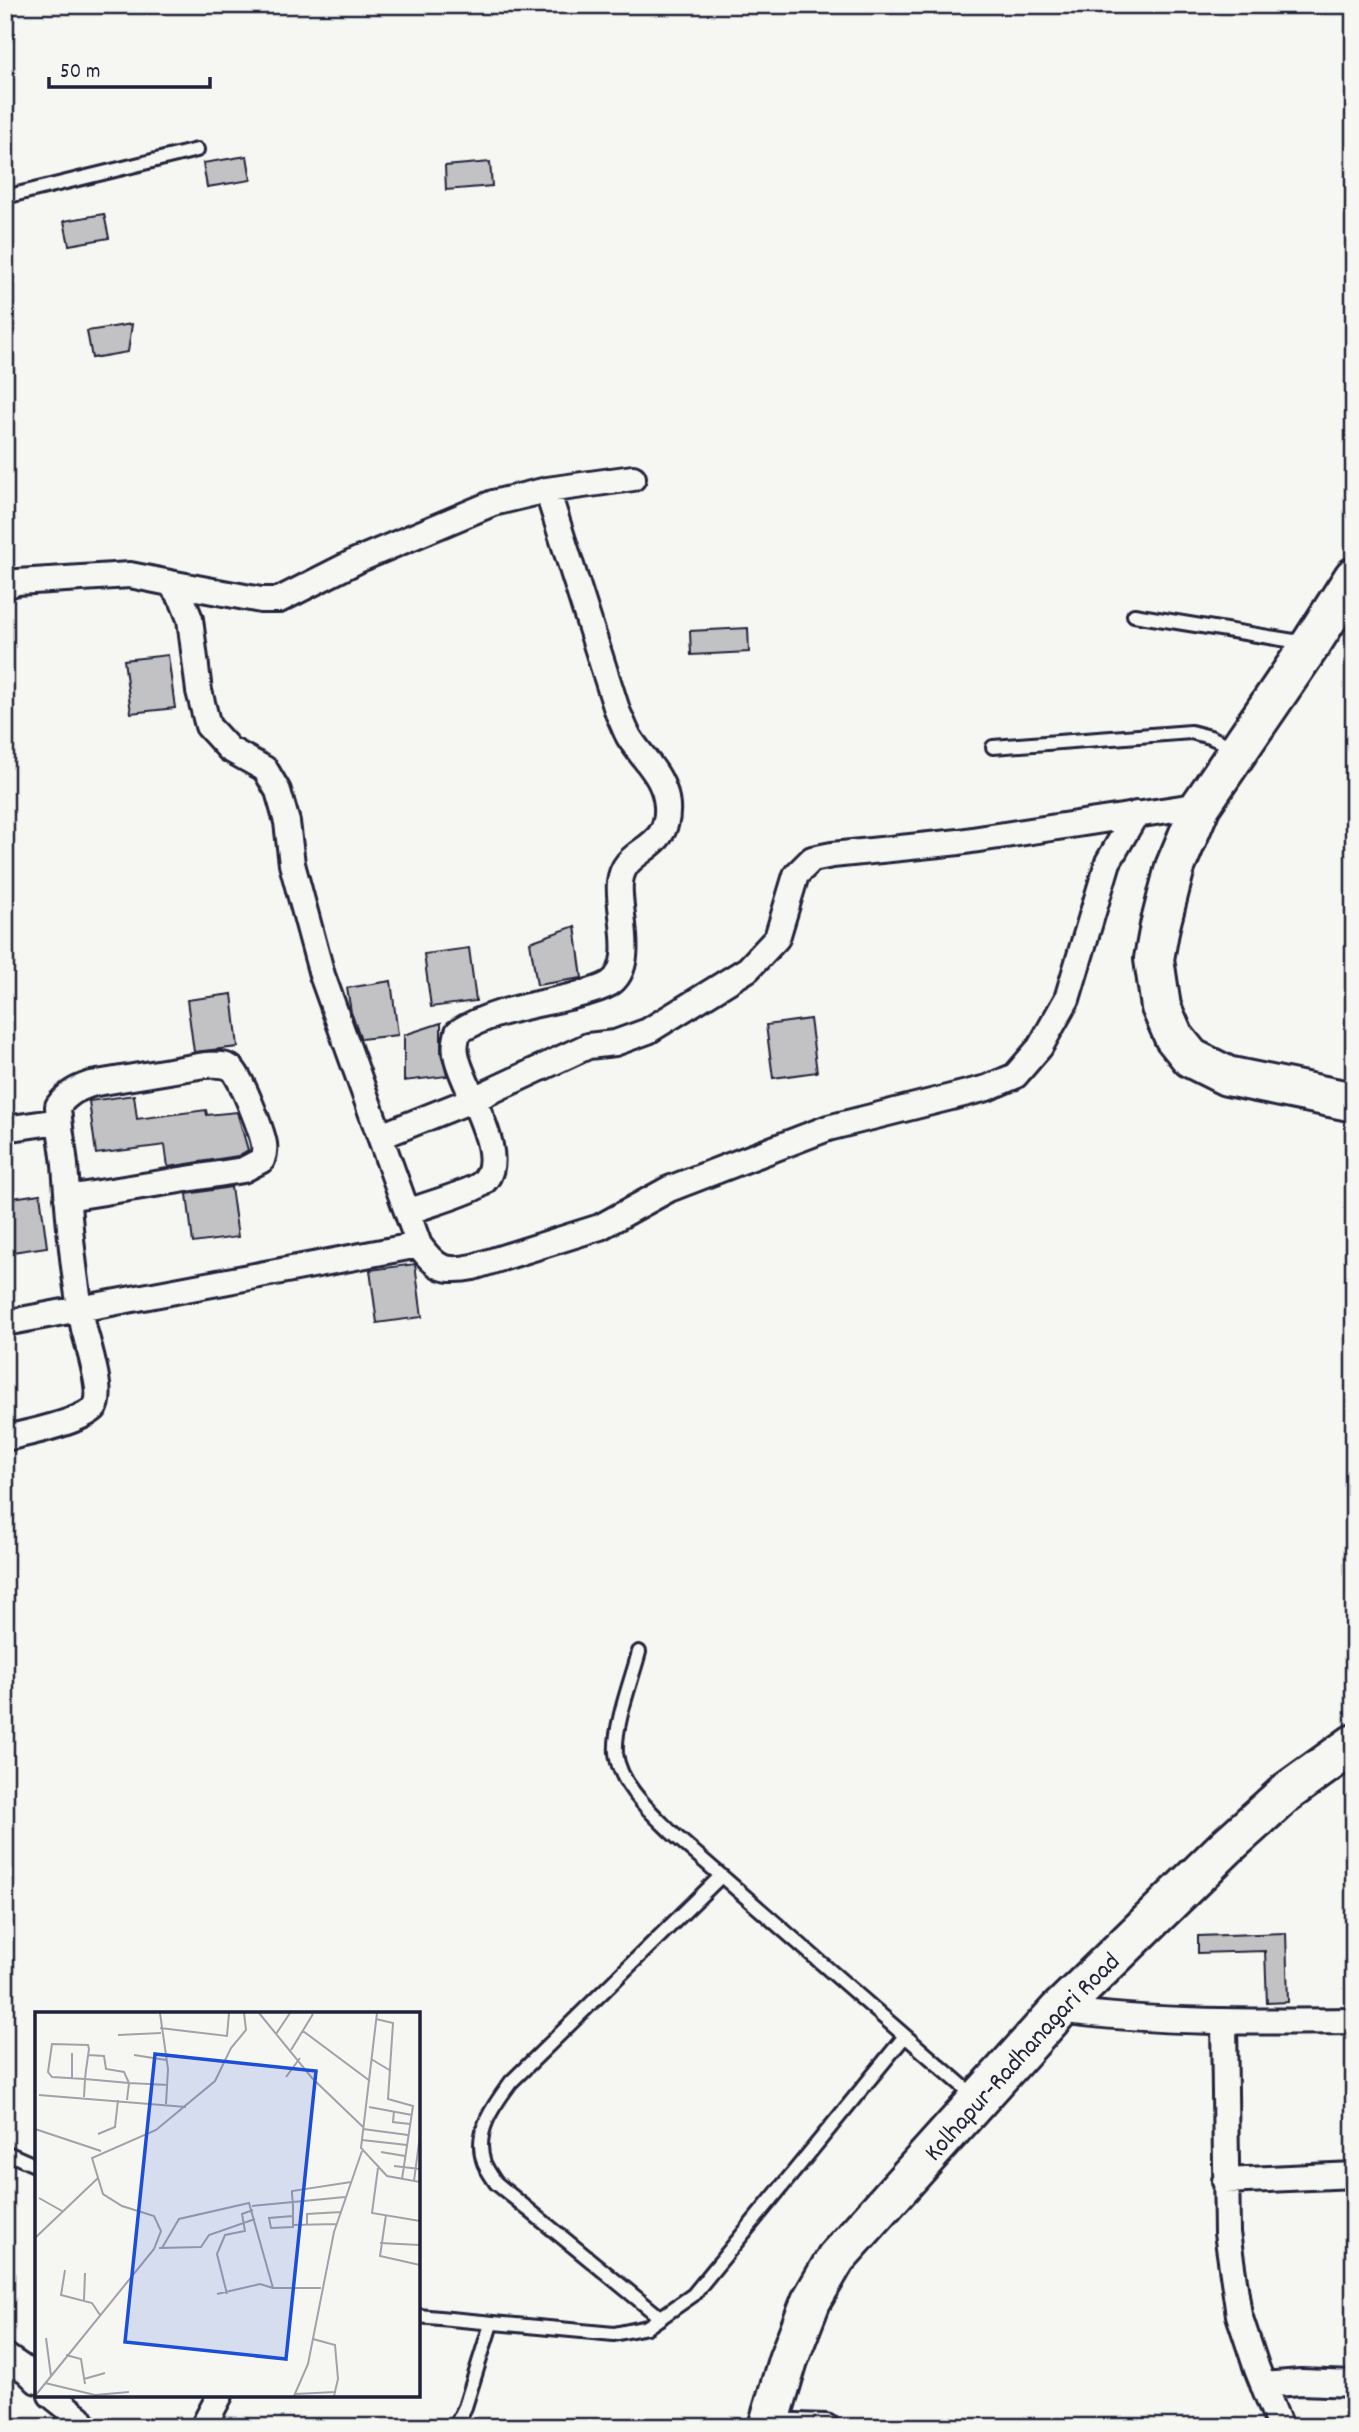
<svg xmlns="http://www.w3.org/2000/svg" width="1359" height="2432" font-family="Dekko,sans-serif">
<rect width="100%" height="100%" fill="#f6f6f2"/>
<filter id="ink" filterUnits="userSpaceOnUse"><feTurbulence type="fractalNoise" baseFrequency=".0143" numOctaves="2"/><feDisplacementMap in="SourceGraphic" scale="14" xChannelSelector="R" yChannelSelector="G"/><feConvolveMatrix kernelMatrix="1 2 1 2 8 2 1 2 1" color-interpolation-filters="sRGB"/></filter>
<g filter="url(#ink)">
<path fill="#c2c2c4" stroke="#22223b" stroke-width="2" d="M247 156 251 180 207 187 203 163Z
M490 162 492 186 446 190 445 166Z
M104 214 109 238 69 245 64 221Z
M132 324 128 352 92 358 87 331Z
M748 628 749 652 691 655 690 631Z
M168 655 175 708 131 713 124 660Z
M575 926 582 978 537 985 530 942Z
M469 948 476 1001 431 1007 424 954Z
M391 981 398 1035 361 1039 351 1012 347 988Z
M232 994 238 1047 194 1052 187 1000Z
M810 1019 817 1072 773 1078 766 1025Z
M441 1023V1053L447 1076 404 1081V1035Z
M134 1095 137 1119 206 1110 207 1115 237 1112 248 1150 238 1156 168 1167 165 1145 96 1154 89 1101Z
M231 1187 238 1237 193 1243 187 1194Z
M40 1194 47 1247 5 1253V1199Z
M415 1264 422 1317 377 1323 370 1270Z
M1286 1933 1288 2002 1267 2003 1265 1951 1198 1953V1936Z"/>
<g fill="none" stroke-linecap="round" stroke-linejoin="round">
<g stroke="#22223b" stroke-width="18">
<path id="lane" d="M5 197 197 150
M1134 615 1306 643
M993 747 1191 732 1210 737 1235 748
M639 1652C632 1679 614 1725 616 1753 619 1784 651 1812 671 1832L974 2096
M5 2152 37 2166
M418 2316 614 2334 647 2327 693 2295 905 2036
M661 2318 496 2183C492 2177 487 2170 484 2163 473 2132 494 2105 511 2082L721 1876
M455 2427 465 2407 491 2324"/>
</g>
<g stroke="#22223b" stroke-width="30">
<path id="street" d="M170 583 261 600H279L358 560 493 503 547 490 633 478
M5 586 17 582 130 575 170 583 182 599 190 619 199 691 208 726 229 749 265 769 278 791 287 822 292 864 322 975 419 1245C436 1268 444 1273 473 1267L600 1227 669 1189 828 1128 987 1088 1015 1076 1040 1047 1067 999 1108 862 1136 814
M5 1129 59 1121
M381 1136 474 1099 588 1046 615 1043 648 1031 748 969 777 938 796 875 812 859 832 855 959 842 1201 805
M408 1212C428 1204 460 1196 478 1186 516 1164 463 1088 457 1058 454 1048 456 1041 458 1032 490 1011 532 1006 569 997 583 993 597 991 609 984 638 966 617 910 620 883 623 845 670 854 667 806 665 776 644 761 629 737 625 730 622 721 618 713L547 490
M5 1323 419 1245
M5 1438C24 1434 85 1421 95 1407 104 1395 88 1344 84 1329 73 1275 69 1220 65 1165 63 1145 59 1126 58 1106 67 1094 76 1089 91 1084L205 1065C214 1065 224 1063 232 1069 241 1076 262 1132 264 1144 265 1150 264 1155 262 1160L243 1170 67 1198
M1059 2010C1157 2023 1255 2022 1354 2021
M1224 2022 1227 2233 1239 2315 1257 2369 1280 2427
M1225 2181 1354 2175
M5 2356 27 2371 37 2381
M1263 2385 1301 2382 1354 2384
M51 2395 80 2418 85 2427
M768 2425 826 2427
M203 2427 220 2395"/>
</g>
<g stroke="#22223b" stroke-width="44">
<g id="primary">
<path d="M1354 577 1311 644 1201 805 1175 867 1160 926 1154 959 1161 1007 1174 1037 1191 1058 1227 1076 1354 1102"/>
<path id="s1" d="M768 2427 788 2360 811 2301 836 2258 1059 2010 1226 1847 1287 1792 1354 1744"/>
</g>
</g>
<use href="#lane" stroke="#f6f6f2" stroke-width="12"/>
<use href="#street" stroke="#f6f6f2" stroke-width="24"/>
<use href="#primary" stroke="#f6f6f2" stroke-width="38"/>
</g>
</g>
<g text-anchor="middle" stroke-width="6" stroke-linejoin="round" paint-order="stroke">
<g font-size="26" fill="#22223b" stroke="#f6f6f2">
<text dy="9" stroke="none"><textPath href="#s1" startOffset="457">Kolhapur-Radhanagari Road</textPath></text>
</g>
</g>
<g transform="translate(35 2012)">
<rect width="385" height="385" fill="#f6f6f2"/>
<path fill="none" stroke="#a1a1a9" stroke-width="2" d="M125 1 133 57 131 92M224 1 277 66 328 115M342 1 326 136 352 164 385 170M341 7 358 11 353 87 378 94 367 167M125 16 192 24 194 1M268 19 335 69M241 22 255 1M83 23 126 21M256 38 278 2M37 41V67M129 42 190 50M53 43 69 44 71 57 89 60 94 71 92 88M99 43 131 48M336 47 356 59M251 65 265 46M4 83 151 95M49 85 50 67 51 58 54 37 53 33 17 32 13 60 17 65 50 67 94 71 133 73M334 95 377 103M359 99 358 110 375 112M0 117 66 139M328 117 373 123M63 122 80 115 83 88M327 128 372 133M346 140 370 144M359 154 385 157M343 156 337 201 385 209M379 169 385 123M4 186 27 199M217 194 310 185M351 203 345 244 385 253M258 204 234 206 236 216 258 215V193L257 182V179L316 170M258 213 302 212M272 213V202L306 200M0 226 63 166M345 231 385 233M124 236 166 235 174 223 220 207M127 236 144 207 214 191 238 276H286M30 258 26 283 57 291 65 303M182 282 225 272 238 276M192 282 182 242 190 223 210 219 207 202 218 198M49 288 50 261M11 326 16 364M278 327 300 333 303 367 299 384M31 343 46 347 50 372M49 367 70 361M10 371 60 383 94 380M260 382 301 380M0 384 119 237 126 219 119 204 87 194 68 182 57 146 121 118 180 69 196 36 211 18 209 1M259 384 273 352 299 220 327 139"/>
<path fill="#1d4ed8" fill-opacity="0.15" stroke="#1d4ed8" stroke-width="3.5" d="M120 42 281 59 251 347 90 330Z"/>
<rect width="385" height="385" fill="none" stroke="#22223b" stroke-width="3.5"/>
</g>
<rect width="1359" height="2432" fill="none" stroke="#f6f6f2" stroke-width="28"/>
<rect x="14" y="14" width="1331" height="2404" fill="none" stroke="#22223b" stroke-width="2.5" filter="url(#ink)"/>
<path d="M49 77v10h161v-10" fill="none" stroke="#22223b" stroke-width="3.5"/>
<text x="60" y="77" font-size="21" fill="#22223b" stroke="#f6f6f2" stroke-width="5" paint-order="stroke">50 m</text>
</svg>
